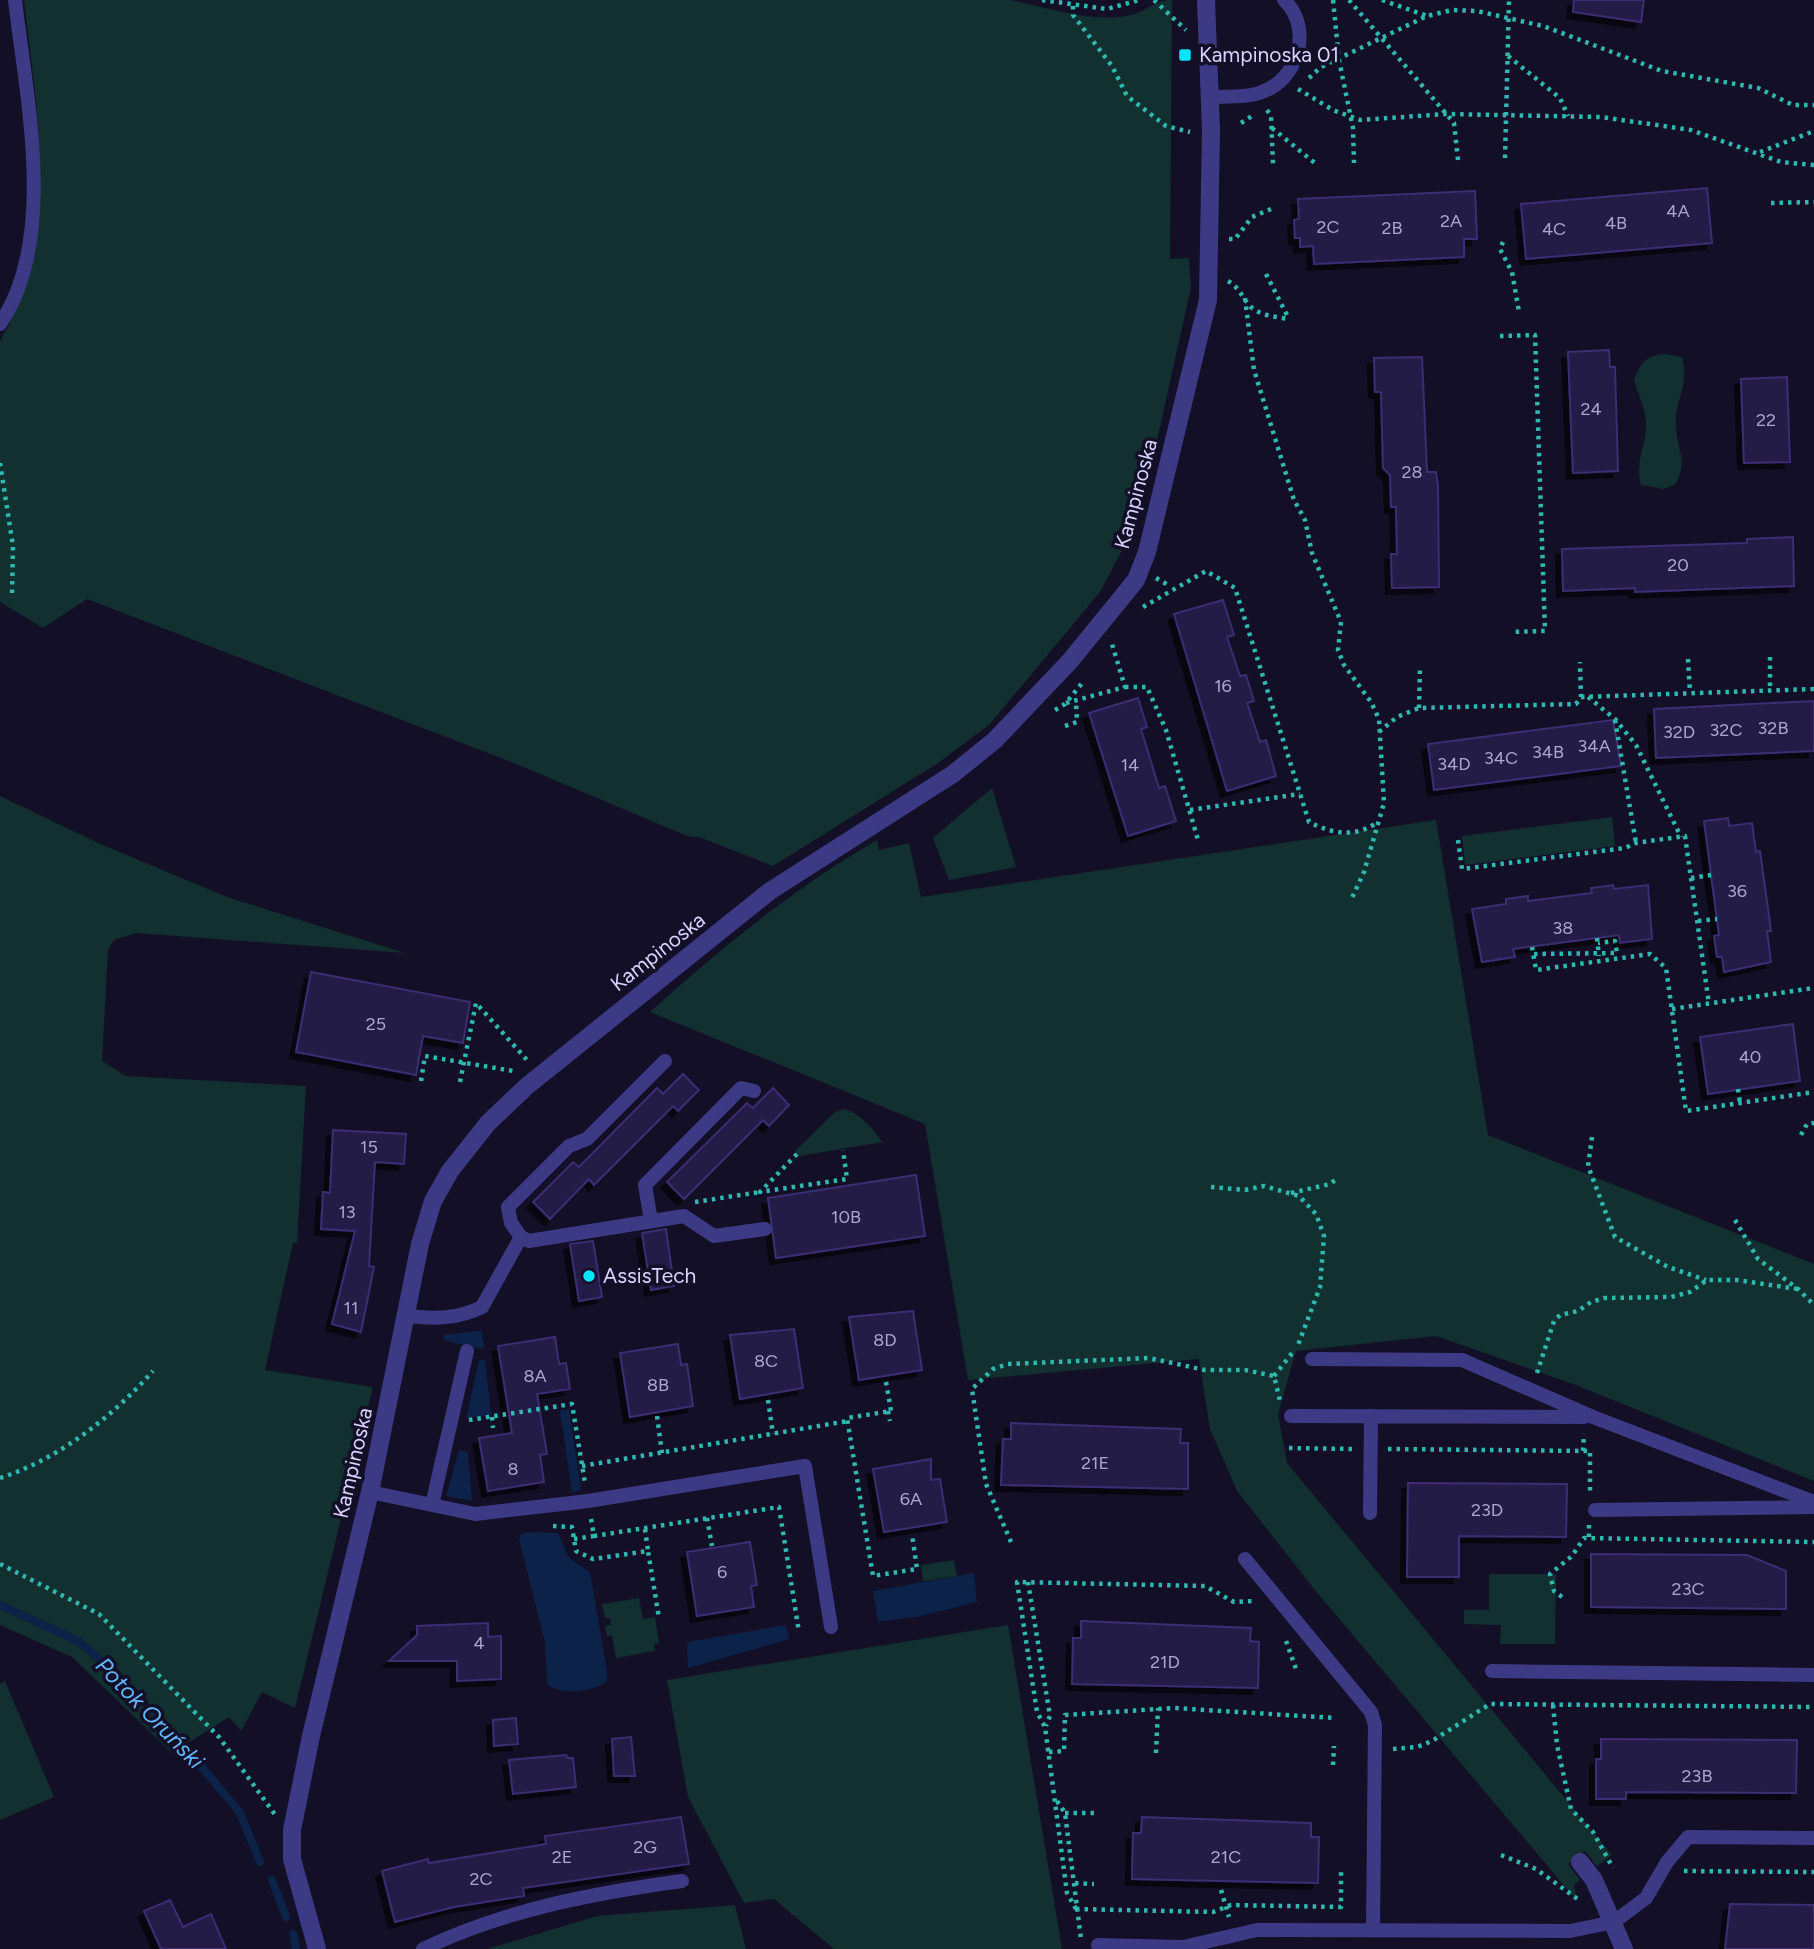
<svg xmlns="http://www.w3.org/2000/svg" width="1814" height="1949" font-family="Figtree,sans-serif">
<defs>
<filter id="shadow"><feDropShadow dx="-6" dy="6" stdDeviation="0" flood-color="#0009"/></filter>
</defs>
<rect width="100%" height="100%" fill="#130f26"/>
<path fill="#12302f" d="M24 0H1010C1047 7 1094 24 1131 15 1147 11 1155 0 1172 0L1170 259 1189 258 1191 287 1152 463 1131 533 1100 592 989 725 938 763 773 866 699 837 687 836 514 763 87 599 43 628 0 602V341C62 236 37 114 24 0Z
M1666 354 1682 357C1690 388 1674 399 1676 426 1677 452 1688 457 1676 484L1664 489 1641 485C1635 459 1646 448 1646 424 1646 408 1638 395 1634 380 1641 362 1646 355 1666 354Z
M992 788 1016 867 949 880 933 838Z
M0 796 98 843 227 897 405 953 136 933 114 940 108 950 102 1061 126 1076 306 1086 297 1243H293L265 1370 373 1387 295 1708 262 1692 241 1731 229 1717 172 1753 72 1657 0 1625Z
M1612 817 1615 846 1465 865 1462 836Z
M1436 820 1488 1135 1814 1264V1481L1573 1384 1436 1336 1296 1351 1278 1414 1287 1463 1612 1855 1597 1866 1585 1851 1568 1864 1580 1880 1574 1885 1577 1901 1315 1590 1237 1491 1210 1429 1199 1359 968 1380 925 1124 650 1012C721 948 794 888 877 840L879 850 909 843 921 897Z
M843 1109C857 1110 875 1130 882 1142L799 1156 795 1151 834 1113Z
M954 1560 957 1576 923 1581 921 1565Z
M1489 1574H1556L1555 1644H1500L1501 1625 1464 1624V1610H1489Z
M639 1598 643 1619 655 1617 659 1643 654 1644 655 1651 616 1658 612 1635 607 1636 605 1626 611 1625 610 1618H605L602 1604Z
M1008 1625 1062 1949H834L774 1899 744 1903 688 1797 667 1680Z
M5 1681 54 1797 0 1820V1684Z
M735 1905 746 1949H487L597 1916Z"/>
<path fill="#0c2248" d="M482 1330 484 1348 481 1349 443 1340 444 1335Z
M485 1359 491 1415 466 1418 479 1360Z
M569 1409 581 1490 572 1492 560 1411Z
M459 1450 468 1452 472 1501 446 1496Z
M527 1532 558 1533 569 1558 590 1572 607 1671V1681C594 1692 560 1696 547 1684L545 1643 519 1539 521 1534Z
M974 1573 977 1602 920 1616 878 1622 873 1591Z
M785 1625 790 1639 688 1668 687 1642Z"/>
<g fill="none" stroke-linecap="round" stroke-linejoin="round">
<path stroke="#0c2248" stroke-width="8" d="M0 1605 78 1641 116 1673 182 1743 240 1813 260 1862
M272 1880 286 1917
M293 1934 296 1949"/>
</g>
<path fill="#241b47" stroke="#3b2d73" stroke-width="2" filter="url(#shadow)" d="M1574 0H1644L1641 22 1573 12Z
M1707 188 1712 243 1526 259 1521 204Z
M1475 191 1477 239H1464V257L1314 264 1313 246 1300 247V238H1295L1294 220 1299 219 1298 199Z
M1609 350 1610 367H1615L1618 471 1573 473 1568 352Z
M1422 357 1427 472H1436L1438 486 1439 587 1392 588 1391 554H1397L1396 507H1391L1390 475 1383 468 1381 392H1375L1374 358Z
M1787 377 1790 462 1744 463 1741 379Z
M1793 537 1794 586 1635 592V588L1563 591 1562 549 1747 543V539Z
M1223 600 1234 635 1227 637 1240 676 1246 675 1254 701 1247 703 1260 742 1266 740 1276 776 1227 791 1174 614Z
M1138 698 1147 727 1141 729 1159 788 1165 786 1176 821 1128 836 1089 713Z
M1814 701V751L1656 758 1654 709Z
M1613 720 1621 766 1434 790 1428 744Z
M1728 818 1729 826 1752 823 1756 852 1760 851 1769 916 1771 931H1767L1771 962 1724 972 1722 957H1717L1714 936 1719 935 1704 821Z
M1613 885 1614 889 1648 885 1652 939 1620 943 1619 935 1513 949 1515 957 1482 962 1472 909 1506 904V899L1528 896V901L1592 893 1591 888Z
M311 972 470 1002 463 1043 423 1036 416 1075 296 1052Z
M1793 1024 1800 1081 1708 1094 1700 1037Z
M683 1074 699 1090 678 1111 673 1106 594 1185 589 1179 550 1219 533 1202 573 1162 579 1167 657 1088 663 1094Z
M773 1088 789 1105 769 1126 763 1120 684 1199 667 1182 747 1103 753 1108Z
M333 1130 406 1134 404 1164 375 1162 369 1266 374 1267 361 1332 332 1324 355 1231 321 1229 323 1192 330 1193Z
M916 1175 925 1236 776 1258 768 1198Z
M666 1229 674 1286 651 1290 642 1233Z
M593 1241 602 1297 579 1301 570 1244Z
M913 1311 922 1370 859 1380 849 1317Z
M794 1329 803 1388 740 1399 730 1335Z
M555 1337 559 1364 566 1363 570 1389 537 1394 547 1454 540 1455 544 1482 488 1491 479 1438 512 1433 498 1346Z
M678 1344 681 1365 687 1364 693 1406 630 1417 620 1353Z
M1011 1423 1181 1429 1180 1443H1188V1489L1001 1485 1003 1439H1011Z
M931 1459V1480L940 1479 947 1522 884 1532 873 1469Z
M1408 1483 1567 1484 1566 1537 1459 1536V1577H1407Z
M750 1542 757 1585 751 1586 754 1607 697 1616 687 1552Z
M1591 1554 1747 1555 1786 1571V1609L1591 1607Z
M1081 1621 1251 1628 1250 1641 1259 1642 1258 1688 1072 1684 1073 1638H1081Z
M488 1623V1637L501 1636V1679L457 1681V1661H389L417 1635V1626Z
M516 1718 518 1744 494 1746 493 1720Z
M631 1737 635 1776H614L612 1739Z
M1601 1739 1797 1740 1796 1793 1626 1792V1799H1596V1759H1601Z
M566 1755 567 1758H573L576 1787 513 1794 509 1760Z
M681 1817 689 1864 523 1888 524 1896 454 1907 395 1922 382 1871 428 1859 429 1863 546 1844 545 1836Z
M1142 1817 1311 1823V1837H1319L1318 1883 1132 1879 1133 1833H1141Z
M170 1900 183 1927 211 1914 226 1949H161L144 1911Z
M1730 1904 1814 1905V1949H1725Z"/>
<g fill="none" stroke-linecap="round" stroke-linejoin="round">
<path stroke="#2fb8b0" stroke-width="4.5" stroke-dasharray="3.5 5" stroke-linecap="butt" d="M1042 0 1107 9 1139 0
M1154 0 1186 30
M1333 0 1339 60 1353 128 1354 163
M1349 0 1454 123 1458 160
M1382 0 1427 16
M1073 6V15L1112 66 1127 96 1166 126 1190 132
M1508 56 1560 98 1568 116
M1309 78 1321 67 1427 16 1452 10 1477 11 1543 26 1662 71 1758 88 1793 105H1814
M1298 89 1333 110 1360 120 1446 114 1601 117 1691 130 1781 162 1814 165
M1267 110 1271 116 1273 164
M1241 123 1252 116
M1272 128 1316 164
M1760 152 1814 131
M1505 158 1509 0
M1771 203 1814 202
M1229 239H1235L1252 217 1271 209
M1503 242 1500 249 1512 272 1519 312
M1266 274 1289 319
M1228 281C1240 288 1242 298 1251 307 1261 316 1277 317 1289 319
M1245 298 1254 370 1294 500 1305 520 1312 553 1341 622 1338 650 1344 665 1371 702 1379 719 1384 803 1364 872 1351 900
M1500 336 1535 335 1545 631 1511 632
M0 463 13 546 12 595
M1156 578 1170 586
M1143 607 1206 571 1235 588 1309 822C1331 833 1352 838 1375 824
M1770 657V691
M1688 659 1690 693
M1125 687H1147L1166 730 1198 840
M1581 697 1814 689
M1588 697 1615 719 1636 745 1681 837
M1066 703 1125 687 1112 644
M1419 708 1420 667
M1055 710 1065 704 1083 682
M1615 720 1636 843
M1065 726 1077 722 1076 701
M1379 732 1397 717 1419 708 1576 704 1581 697 1580 662
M1190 810 1300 794
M1458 840 1462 869 1625 848 1636 843 1685 836 1709 1004
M1691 878 1711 875
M1698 921 1717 919
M1597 938 1599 956
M1532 947 1536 970 1650 954 1666 968 1686 1111 1814 1092
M1534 954 1617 953 1615 941 1598 943
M1672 1009 1814 988
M421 1081 425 1056 513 1071
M460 1082 476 1003 527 1060
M1738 1089 1740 1103
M1801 1135 1807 1124 1814 1123
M1592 1137 1588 1166 1615 1237 1668 1267 1706 1280
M797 1154 760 1192 847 1179 843 1150
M1211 1187 1245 1190 1264 1186 1299 1196 1316 1214 1324 1236 1320 1287 1298 1345
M1291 1193 1330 1184 1338 1178
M695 1202 760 1192
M1735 1220 1758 1259 1798 1289 1814 1305
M1537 1373 1554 1321 1560 1315 1578 1311 1591 1302 1605 1298 1671 1297 1690 1292 1707 1280H1737L1798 1289
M1274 1376 1293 1352
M886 1382 891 1411 847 1418 873 1576 917 1569 912 1534
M768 1400 773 1434
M888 1411 890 1421
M657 1416 662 1453
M492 1417 493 1428
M469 1420 572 1404 585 1483
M1289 1448 1355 1449
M1388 1449 1590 1451V1492
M1583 1451 1584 1434
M582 1466 848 1421
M0 1478C59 1459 112 1417 153 1371
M707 1518 712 1546
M591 1519 594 1536 779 1507 799 1632
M1589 1525V1538
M553 1526 572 1527 576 1551 593 1559 648 1551 659 1618
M645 1529 648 1551
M574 1539 594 1536
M1011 1542 986 1484 972 1389 993 1369 1008 1364 1149 1358 1205 1370H1245L1274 1376 1280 1401
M0 1564 99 1614 219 1737 276 1816
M1028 1582 1050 1716 1046 1726
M1562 1597 1554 1591 1550 1574 1572 1556 1584 1538 1814 1542
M1286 1641 1296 1669
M1553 1705 1557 1745 1571 1809 1593 1832 1613 1868
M1393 1749 1417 1747 1432 1741 1490 1704 1814 1707
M1049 1752 1064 1751 1065 1715 1174 1708 1334 1718
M1156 1753 1158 1708
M1333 1765 1334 1746
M1057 1801 1065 1813 1081 1939
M1065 1813H1096
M1501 1855 1536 1869 1579 1900
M1684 1871 1814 1872
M1075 1883 1094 1884
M1221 1890 1229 1917
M1076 1909 1067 1893 1045 1727 1037 1712 1017 1582 1205 1586 1234 1602 1254 1601
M1076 1909 1213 1912 1231 1905 1341 1907V1870"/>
<path stroke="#3d3a85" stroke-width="14" d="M1210 97C1225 96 1245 98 1259 93 1298 82 1314 28 1284 0
M0 324C58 239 26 96 15 0
M651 1221 645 1185 741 1088 754 1091
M521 1237 511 1223 508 1207 569 1146 587 1139 665 1061
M408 1316C434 1319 458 1319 482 1307L521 1237 529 1241 684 1216 714 1236 765 1229
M1312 1359 1462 1360 1593 1417 1814 1502
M1291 1416 1584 1417
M370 1492 475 1514 588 1501 805 1466 831 1627
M432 1505 467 1351
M1595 1510 1814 1507
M1370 1513 1371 1416
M1245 1559 1371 1712 1375 1725 1373 1930
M1492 1671 1814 1675
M1098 1945 1183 1947 1257 1930 1570 1931 1614 1922 1646 1898 1667 1862 1688 1837 1814 1838
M423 1949C504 1910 594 1893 682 1881"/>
<path stroke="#3d3a85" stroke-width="18" d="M1580 1862 1594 1880 1624 1949"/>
<path stroke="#3d3a85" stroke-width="18" d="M317 1949 292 1859V1830L311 1736 370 1492 420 1244 433 1201 450 1171 488 1123 527 1086 770 891 953 774 995 740 1070 661 1136 580 1147 552 1208 300 1211 130 1206 0"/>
</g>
<g fill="#00e5ff" stroke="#130f26" stroke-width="2.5">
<rect x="1178" y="48" width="14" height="14" rx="3.5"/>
<circle cx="589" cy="1276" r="7"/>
</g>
<g text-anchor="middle" stroke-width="7" stroke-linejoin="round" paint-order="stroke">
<g font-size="18" fill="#aca6d1">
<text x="1678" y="217">4A</text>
<text x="1451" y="227">2A</text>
<text x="1616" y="229">4B</text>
<text x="1328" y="233">2C</text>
<text x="1392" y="234">2B</text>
<text x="1554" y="235">4C</text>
<text x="1591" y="415">24</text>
<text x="1766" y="426">22</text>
<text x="1412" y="478">28</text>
<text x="1678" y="571">20</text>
<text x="1223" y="692">16</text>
<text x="1773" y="734">32B</text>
<text x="1726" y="736">32C</text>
<text x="1679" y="738">32D</text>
<text x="1594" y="752">34A</text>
<text x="1548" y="758">34B</text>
<text x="1501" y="764">34C</text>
<text x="1454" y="770">34D</text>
<text x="1130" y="771">14</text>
<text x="1737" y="897">36</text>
<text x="1563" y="934">38</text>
<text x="376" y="1030">25</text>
<text x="1750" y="1063">40</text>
<text x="369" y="1153">15</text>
<text x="347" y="1218">13</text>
<text x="846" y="1223">10B</text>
<text x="351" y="1314">11</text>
<text x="885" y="1346">8D</text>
<text x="766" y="1367">8C</text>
<text x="535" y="1382">8A</text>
<text x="658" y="1391">8B</text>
<text x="1095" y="1469">21E</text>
<text x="513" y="1475">8</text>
<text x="911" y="1505">6A</text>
<text x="1487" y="1516">23D</text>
<text x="722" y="1578">6</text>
<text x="1688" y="1595">23C</text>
<text x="479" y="1649">4</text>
<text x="1165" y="1668">21D</text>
<text x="1697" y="1782">23B</text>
<text x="645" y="1853">2G</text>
<text x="562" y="1863">2E</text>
<text x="1226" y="1863">21C</text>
<text x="481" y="1885">2C</text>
</g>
<g font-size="21" fill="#d9d4ff" stroke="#130f26" text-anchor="start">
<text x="1199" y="62">Kampinoska 01</text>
<text x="603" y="1283">AssisTech</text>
</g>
<g font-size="21" fill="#d9d4ff" stroke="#130f26">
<text transform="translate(1136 494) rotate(-75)" y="7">Kampinoska</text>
<text transform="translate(658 952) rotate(-38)" y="7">Kampinoska</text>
<text transform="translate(353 1463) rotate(-77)" y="7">Kampinoska</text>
</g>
<g font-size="23" font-style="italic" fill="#62b6ff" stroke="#130f26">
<text transform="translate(150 1713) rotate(46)" y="8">Potok Oruński</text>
</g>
</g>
</svg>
